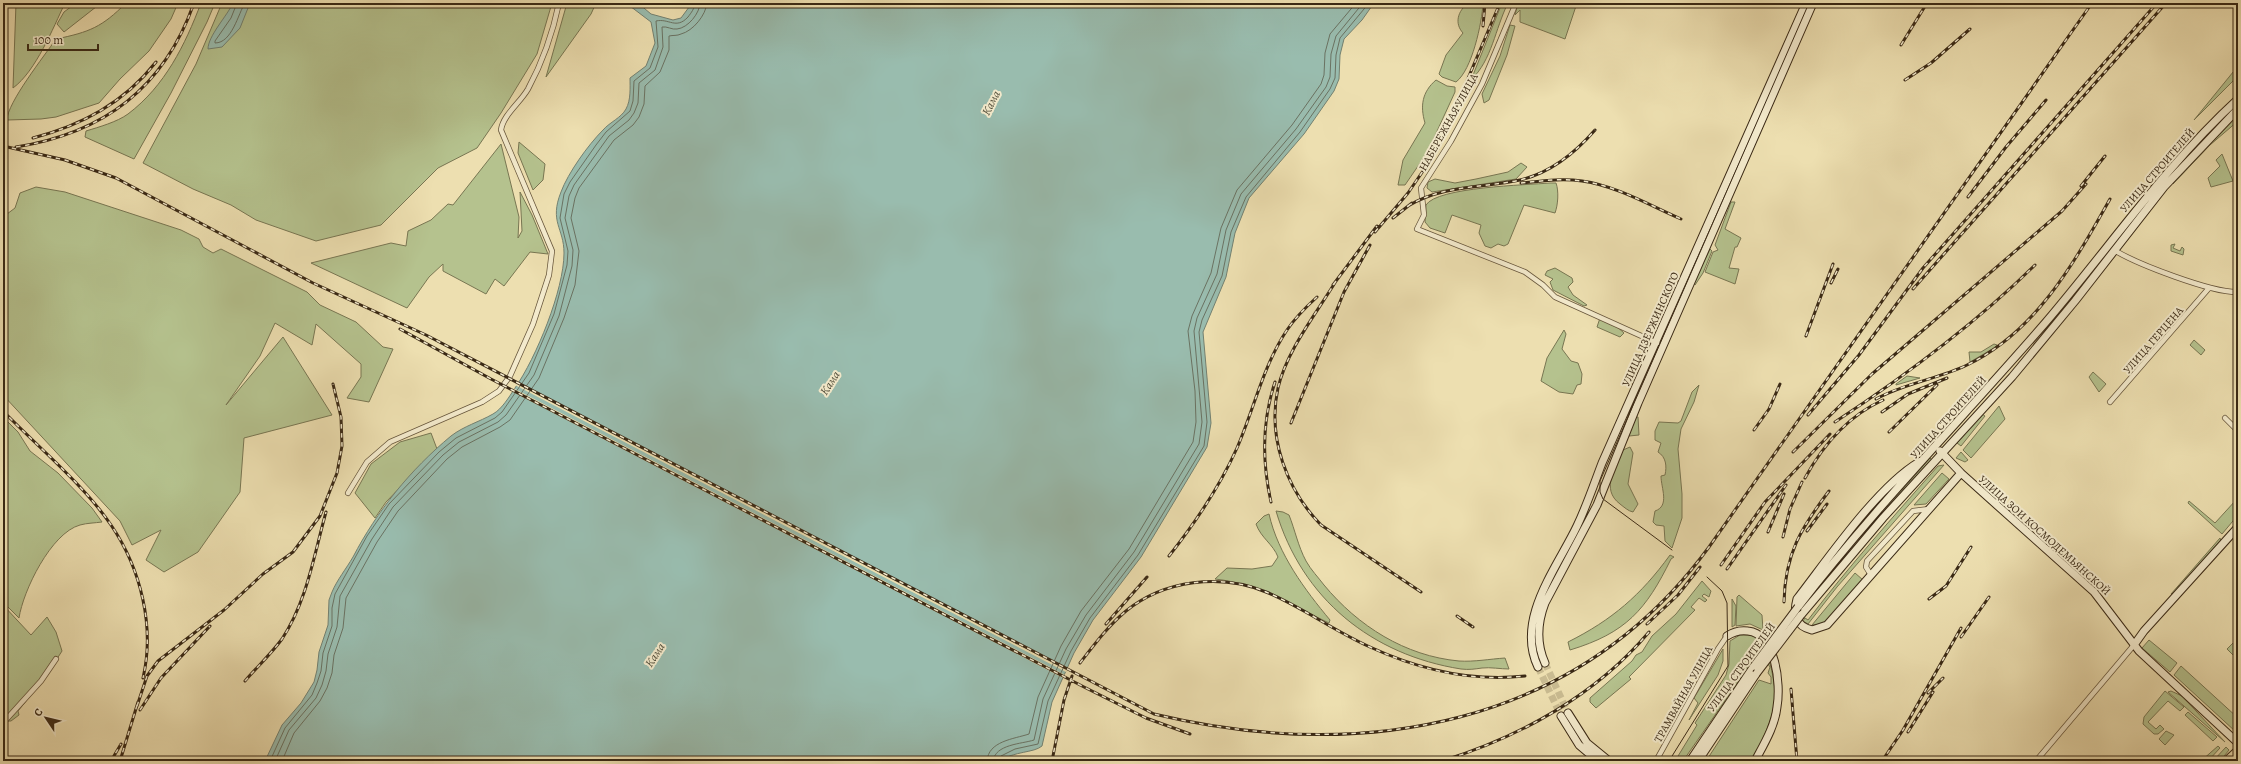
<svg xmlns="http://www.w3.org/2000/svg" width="2241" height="764" font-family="Alegreya,serif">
<rect width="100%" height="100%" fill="#eddfb0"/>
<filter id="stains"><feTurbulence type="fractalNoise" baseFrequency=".005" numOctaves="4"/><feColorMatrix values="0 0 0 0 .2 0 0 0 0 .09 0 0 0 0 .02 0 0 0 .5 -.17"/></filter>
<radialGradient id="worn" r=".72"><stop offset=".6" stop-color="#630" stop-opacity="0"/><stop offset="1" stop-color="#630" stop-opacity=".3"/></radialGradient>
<path fill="#b5c28e" stroke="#787652" d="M16 3H65C53 28 36 71 13 88Z
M76 3H101L64 32 57 24 64 12Z
M126 3H178L171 19 149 51 120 79 99 103 56 117 41 119 7 120C7 103 45 55 56 39 90 32 102 27 126 3Z
M201 3H215L207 22 171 93 134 159 85 137 86 131C99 127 117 122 128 114 165 86 185 45 201 3Z
M222 3H552L537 54 501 113 477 148 438 168 381 225 316 241 256 220 231 205 193 189 143 163 196 64Z
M567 3H596L591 14 546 77Z
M1468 3H1483C1482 23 1472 70 1456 82L1442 77 1439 74 1446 55 1463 33C1454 23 1458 11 1468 3Z
M1502 3H1508C1495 29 1492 60 1471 80Z
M1518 3H1577L1565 39 1520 22V10L1515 15Z
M1510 25 1515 26 1507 55 1489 100 1484 103 1482 94 1500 56Z
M2238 66V76L2194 120Z
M1436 80 1447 86 1455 87V92L1427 153 1405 185H1398L1403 160 1425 123C1420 106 1422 92 1436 80Z
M2237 115 2238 121 2210 145 2173 184 2174 181Z
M519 142 545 164 543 180 533 190 518 153Z
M501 144 519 217 518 238 522 231 520 192 532 215 548 254 530 252 504 286 495 279 486 294 443 271V264L429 277 407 308 311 263 391 243 406 246 408 231 431 220 448 204 453 205Z
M2222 154 2233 181 2211 187 2208 178 2220 166 2216 160Z
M1521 163 1527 167 1516 179 1432 192 1427 188 1428 182 1435 179 1455 183 1476 179 1508 172Z
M1550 183H1556C1559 191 1558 205 1555 213L1524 205 1508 244 1504 246 1498 244 1491 248 1485 246 1479 233 1481 225 1452 215 1445 233 1430 228 1425 222 1426 205C1437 187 1527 185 1550 183Z
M36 187 65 192 181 230 199 239 203 247 213 253 221 249 307 292 320 305 356 322 383 347 393 349 369 402 347 398 361 377V364L316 324 312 345 275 323 260 356 226 405 283 337 332 415 244 438 240 492 198 552 164 572 146 560 161 530 132 545 120 521 3 395V217L15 208 20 193Z
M1731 202H1735L1725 229 1741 238 1737 247H1735L1729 268 1739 269 1735 284 1705 272 1713 252 1718 250 1715 245Z
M2175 244 2173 248 2180 251 2182 247 2184 249 2183 255 2171 251V245Z
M1710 249 1712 251 1703 273 1695 285 1694 281Z
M1555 268 1572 278 1573 282 1568 287 1573 295 1587 305 1584 306 1553 290 1550 282 1553 279 1545 275 1547 271Z
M1600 318 1615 325 1624 333 1620 337 1597 327Z
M1564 330 1566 334 1562 349 1571 361 1578 363 1582 374 1581 384 1577 385 1573 394 1559 392 1541 381 1547 358Z
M2194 340 2205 350 2201 355 2190 345Z
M1994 344 1997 345 1994 348 1970 362 1969 352H1981Z
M2093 372 2106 384 2099 392 2089 377Z
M1907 376 1920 378 1896 385V384Z
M1699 385 1694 402 1681 429 1678 449 1682 494V518L1672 548 1665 541 1664 526 1656 525 1653 522 1655 511C1670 506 1661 488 1661 476L1665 475C1667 466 1666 457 1658 452L1661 443 1655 440V431L1659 422 1678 423 1681 421 1692 392Z
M1999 406 2005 419 1971 458 1963 450Z
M1982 414 1985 416 1961 446 1957 443Z
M3 417 18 432 30 451 58 473 92 508 102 522C95 523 87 523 80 525 51 533 23 591 19 618L3 602Z
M1635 417H1638L1639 435 1629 436Z
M431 433 437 449 386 502 375 518 355 493 371 464 400 442Z
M1630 447 1633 453 1628 484 1638 504 1633 512C1628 511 1624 507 1620 504 1600 489 1616 467 1623 450Z
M1961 452 1968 460 1965 462 1956 458Z
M1930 458 1932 460 1869 528Z
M1944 465 1837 587 1808 624 1803 621 1805 618 1808 620C1849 566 1893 517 1938 466Z
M1942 473 1949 479 1926 504 1914 505Z
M2236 500 2238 515 2222 534 2188 503 2189 501 2215 523Z
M1276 511 1283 512 1289 515C1295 530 1298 546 1306 561 1311 570 1318 577 1324 585 1358 626 1405 656 1459 661 1474 662 1490 659 1505 658L1509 669C1501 669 1490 667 1482 668 1475 669 1469 670 1461 669 1372 655 1302 599 1276 511Z
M1269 514C1278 554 1305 590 1330 620L1329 623C1289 604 1260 584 1215 579L1227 568 1252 569 1272 566 1278 557C1273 544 1261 538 1256 524L1264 516Z
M2220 538 2221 541 2177 592 2171 594Z
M1670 555 1674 557 1671 559C1646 610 1626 633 1570 650L1568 642C1612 620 1641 595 1670 555Z
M1855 573 1863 580 1826 621 1822 624 1812 625Z
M1702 581 1711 591 1709 597 1704 594 1702 596 1707 600 1705 602 1699 598 1691 607 1695 610 1629 677 1631 679 1596 708 1590 702V698L1632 661 1636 655 1642 652 1652 636 1676 614Z
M1739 595 1762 615 1763 630 1750 624 1736 626 1737 597Z
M1732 599 1736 606 1735 625 1732 627Z
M3 605 31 635 47 617 56 632 62 651 44 679 18 711 19 715 11 721H6L3 725Z
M1740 635H1752L1764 644C1782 698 1777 711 1752 761H1706L1759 680 1771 684V677L1768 673 1770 667 1759 652 1749 653 1747 658 1752 662 1683 761H1675L1697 725 1695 723 1726 675 1729 664 1730 641Z
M2238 638V650L2233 655 2227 649Z
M2149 640 2177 663 2170 672 2142 648Z
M1723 649V661L1718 675 1689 720 1698 703 1694 698Z
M2181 666 2238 718V730L2236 732 2174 675Z
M2165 691 2184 707 2180 711 2168 701 2148 722 2156 729 2160 725 2164 729 2158 734H2154L2143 724 2144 717Z
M2171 691 2182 696 2225 742 2168 692Z
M2188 712 2217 737 2213 741 2185 715Z
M2166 731 2174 735 2165 745 2159 739Z
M2218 746 2220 748 2208 761H2201Z
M2226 747 2229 750 2220 761H2213Z"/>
<path fill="#99bcae" stroke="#738171" d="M233 3H250L240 28 222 47 208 49C208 36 227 16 233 3Z
M626 3H638L651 14 673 20 681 18 692 3H1374L1362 20 1344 39 1340 55 1339 79 1334 91 1304 134 1249 198 1235 233 1226 277 1203 332 1211 423 1207 447 1141 557 1093 620 1074 653 1052 702 1042 746C1034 753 1014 751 1000 761H265L282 725 301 703 314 682 317 670 319 652 328 625 329 600 332 592C337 580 346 569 353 557 377 511 410 470 451 436 464 426 479 422 493 414 502 409 509 397 515 388 536 358 564 290 564 253 564 228 549 222 561 192 568 173 588 145 603 130 610 122 621 118 626 109 631 100 630 88 630 78L646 66 655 43 651 22Z"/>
<path fill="#eddfb0" d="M517 382 1068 669 1066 672 515 385Z
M513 388 1065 675 1063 678 511 391Z"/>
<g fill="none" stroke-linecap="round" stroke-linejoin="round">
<path stroke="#6a7262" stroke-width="1" d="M237 3 231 18 215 41V43C232 43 238 14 245 3
M270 761 285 728 312 695 317 683 321 671 323 653 332 626V608L335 594 367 536 389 504 439 452 456 438 495 418 502 412 529 373 554 314 567 265 568 251 560 218 564 194 570 182 596 145 606 132 630 111 633 101 634 81 650 68 658 47 656 21C669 18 676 30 688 17 691 13 695 8 695 3
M275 761 289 730 316 698 322 685 326 671 328 654 337 627 340 596 372 539 393 507 443 455 459 442 498 422 506 415 534 375 559 316 572 266 573 250 565 218 569 196 574 185 609 136 629 120 634 113 638 103 639 83 655 70 663 47 662 27C667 26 672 30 677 29 688 28 700 13 700 3
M282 761 294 733 320 701 327 688 332 673 334 655 343 628 346 598 377 542 398 511 447 459 462 447 500 427 510 420 539 378 564 318 575 285 579 251 571 218 575 198 579 188 614 140 633 125 639 117 644 104 645 86 660 72 669 50V36C673 35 677 36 681 34 693 31 706 15 707 3
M987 761C988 741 1014 739 1029 734L1038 697 1061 646 1081 611 1129 549 1193 442 1196 422 1195 391 1188 331 1192 316 1211 273 1221 228 1237 190 1292 125 1321 84 1324 75 1325 53 1330 34 1356 3
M993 761C995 744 1022 744 1034 740L1043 699 1066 649 1086 615 1134 552 1199 444 1202 422 1194 331 1197 318 1217 274 1226 230 1241 194 1296 129 1326 87 1330 77 1331 54 1336 36 1363 3
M998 761 1001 756 1015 749 1038 744 1048 701 1071 651 1090 618 1138 555 1204 446 1207 422 1199 332 1202 320 1222 276 1231 232 1246 197 1300 132 1330 89 1335 78 1336 55 1340 38 1369 3"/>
<path stroke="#c9bb91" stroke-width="7" stroke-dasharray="7 3.5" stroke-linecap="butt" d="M1545 663 1568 713
M1538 667 1561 716"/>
<g stroke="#67563c" stroke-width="6">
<path id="street" d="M1516 3 1482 84 1451 141 1421 188 1424 215 1417 229 1525 272 1543 285 1555 297 1657 343
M2114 250C2137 264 2212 293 2238 292
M2110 402 2209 288
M2225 418 2238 431
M348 493 367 462 390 442 482 402 499 391 510 376 533 324 549 275 552 251 501 130C503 115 520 103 528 89 542 63 553 32 559 3
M1871 575 1866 567 1867 561 1913 511 1929 509
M3 723 41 681 56 659
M1656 761 1718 649 1727 636
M2036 761 2134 645"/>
</g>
<g stroke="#3a2915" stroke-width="9">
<path id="secondary" d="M1940 451 1961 473 2094 592 2139 651 2238 743
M1919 462C1877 487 1828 559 1797 599 1793 614 1795 626 1812 630L1827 625 1961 473
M1798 607C1875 507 1964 417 2046 322 2110 247 2165 166 2238 99
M1801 615 1883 518 2012 377 2075 301 2164 187 2238 109
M1727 636C1733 632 1741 630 1748 631 1776 634 1781 684 1777 707 1775 726 1764 744 1755 761
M2134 645 2144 631 2238 527
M1545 663C1536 643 1537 624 1545 603L1597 505 1638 403 1813 3
M1538 667C1515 619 1557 568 1577 526 1587 505 1594 484 1602 463L1806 3
M1568 713 1587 743 1609 761
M1561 716 1579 745 1598 761
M1690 761 1754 666
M1698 761 1756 674"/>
</g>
<g stroke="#3a2915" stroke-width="9">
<path id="primary" d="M2226 761 2238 750
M2235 761 2238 758"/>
</g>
<use href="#street" stroke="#f3eacc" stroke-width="4.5"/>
<use href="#secondary" stroke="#f3eacc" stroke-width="7"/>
<use href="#primary" stroke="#eddfb0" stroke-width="7"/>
<path stroke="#3a2915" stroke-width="1" d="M1672 550 1603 499 1600 492V481L1809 3
M1669 761 1728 666 1727 603 1722 591 1707 577"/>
<g stroke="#3a2915" stroke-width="3">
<path id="rail" d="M1483 26 1485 3
M1901 45 1927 3
M1905 80 1931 63 1970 29
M33 138C82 125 124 103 156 62
M3 146 65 160 116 178 313 283 426 335 1154 714C1364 764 1577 727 1709 547L2092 3
M16 147C104 133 164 88 194 3
M1521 183C1541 181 1562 178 1582 181 1617 186 1649 205 1681 219
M2081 186 2105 156
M1968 197 2006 147 2046 100
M1408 206C1442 185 1483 188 1520 180 1550 173 1576 152 1595 130
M1393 218 1412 203
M1375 232 1408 193 1438 149 1500 3
M1336 281C1316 314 1287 350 1278 388 1267 438 1287 490 1321 525L1421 592
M1831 283 1838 269
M1333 285 1377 226
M1913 289 2166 3
M400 329 491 379 1084 687 1146 718 1190 734
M1806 336 1833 264
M1876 399C1905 383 1938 379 1967 365 2036 332 2074 263 2110 199
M3 411C37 446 84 485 111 525 141 569 155 627 143 678
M1882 412 1908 394 1947 378
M1808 415 1859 355 1923 268 2157 3
M1835 422C1905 376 1975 324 2035 265
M1291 423 1344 292 1370 245
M1754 430 1769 409 1780 384
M1889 432 1937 385
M1793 452 1872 374 2062 211 2086 184
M1805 478C1823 445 1848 416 1883 400
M1271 502C1262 462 1262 421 1275 382
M1807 531 1827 504
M1768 532 1784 494
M1783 537 1790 509 1802 482
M1169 556C1195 523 1220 486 1237 448 1254 409 1263 366 1287 330 1295 318 1306 307 1317 297
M1721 565 1765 502 1830 434
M1727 569 1786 485
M1929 599 1946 586 1971 547
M1784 602C1785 554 1801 528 1829 491
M1457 616 1473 627
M1106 624 1147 577
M1647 624 1678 595 1700 567
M1961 637 1989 597
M1080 663C1094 645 1108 626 1126 611 1164 580 1221 573 1266 592 1302 607 1334 631 1370 647 1420 670 1470 682 1525 676
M245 681C257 667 271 654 282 639 307 601 314 555 326 512
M1791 689 1797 761
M1928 693 1943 678
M137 706 147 676 158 661 224 610 263 574 293 552 320 516 337 473 342 446 341 417 333 384
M140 710 161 678 210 626
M1908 732 1933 692
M111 761 121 744
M120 761 138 702
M1052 761 1064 700 1072 676
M1442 761C1520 737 1596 695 1649 632
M1882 761 1903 730 1961 628"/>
</g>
<use href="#rail" stroke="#f3eacc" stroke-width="1.5" stroke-dasharray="4.5" stroke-linecap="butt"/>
<g stroke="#3a2915" stroke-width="9" stroke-linecap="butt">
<path id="secondary-bridge" d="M1754 666 1798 607
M1756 674 1801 615"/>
</g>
<use href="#secondary-bridge" stroke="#f3eacc" stroke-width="7"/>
</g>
<g text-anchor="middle" stroke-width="4" stroke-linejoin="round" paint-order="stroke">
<g font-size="11" fill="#3a2915" stroke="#f3eacc">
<text transform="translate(1448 122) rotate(-61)" y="4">НАБЕРЕЖНАЯ УЛИЦА</text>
<text transform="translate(2157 170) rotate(-49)" y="4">УЛИЦА СТРОИТЕЛЕЙ</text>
<text transform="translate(1650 329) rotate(-66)" y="4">УЛИЦА ДЗЕРЖИНСКОГО</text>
<text transform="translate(2153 340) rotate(-49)" y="4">УЛИЦА ГЕРЦЕНА</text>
<text transform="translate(1948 417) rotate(-48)" y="4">УЛИЦА СТРОИТЕЛЕЙ</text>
<text transform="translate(2045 535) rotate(42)" y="4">УЛИЦА ЗОИ КОСМОДЕМЬЯНСКОЙ</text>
<text transform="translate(1741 667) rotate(-54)" y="4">УЛИЦА СТРОИТЕЛЕЙ</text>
<text transform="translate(1683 694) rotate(-61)" y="4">ТРАМВАЙНАЯ УЛИЦА</text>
</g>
<g font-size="12" font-style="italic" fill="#524e3b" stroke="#f3eacc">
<text transform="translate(991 103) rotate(-63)" y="4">Кама</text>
<text transform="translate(830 383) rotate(-57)" y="4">Кама</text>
<text transform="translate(655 655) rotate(-57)" y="4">Кама</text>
</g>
</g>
<rect width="2241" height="764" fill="none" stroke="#eddfb0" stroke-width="16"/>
<rect x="4" y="4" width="2233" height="756" fill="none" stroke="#3a2915" stroke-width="2"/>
<rect x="8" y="8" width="2225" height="748" fill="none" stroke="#3a2915"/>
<g transform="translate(46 718) rotate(305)" stroke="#f3eacc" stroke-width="3" paint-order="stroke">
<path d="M0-3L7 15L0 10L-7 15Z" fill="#3a2915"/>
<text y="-6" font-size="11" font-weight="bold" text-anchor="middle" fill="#3a2915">С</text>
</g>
<path d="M28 44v6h70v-6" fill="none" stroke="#3a2915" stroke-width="2"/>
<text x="34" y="44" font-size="12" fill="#3a2915" stroke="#f3eacc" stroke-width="3" paint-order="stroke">100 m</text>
<rect width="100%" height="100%" filter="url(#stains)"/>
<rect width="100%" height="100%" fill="url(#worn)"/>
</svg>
